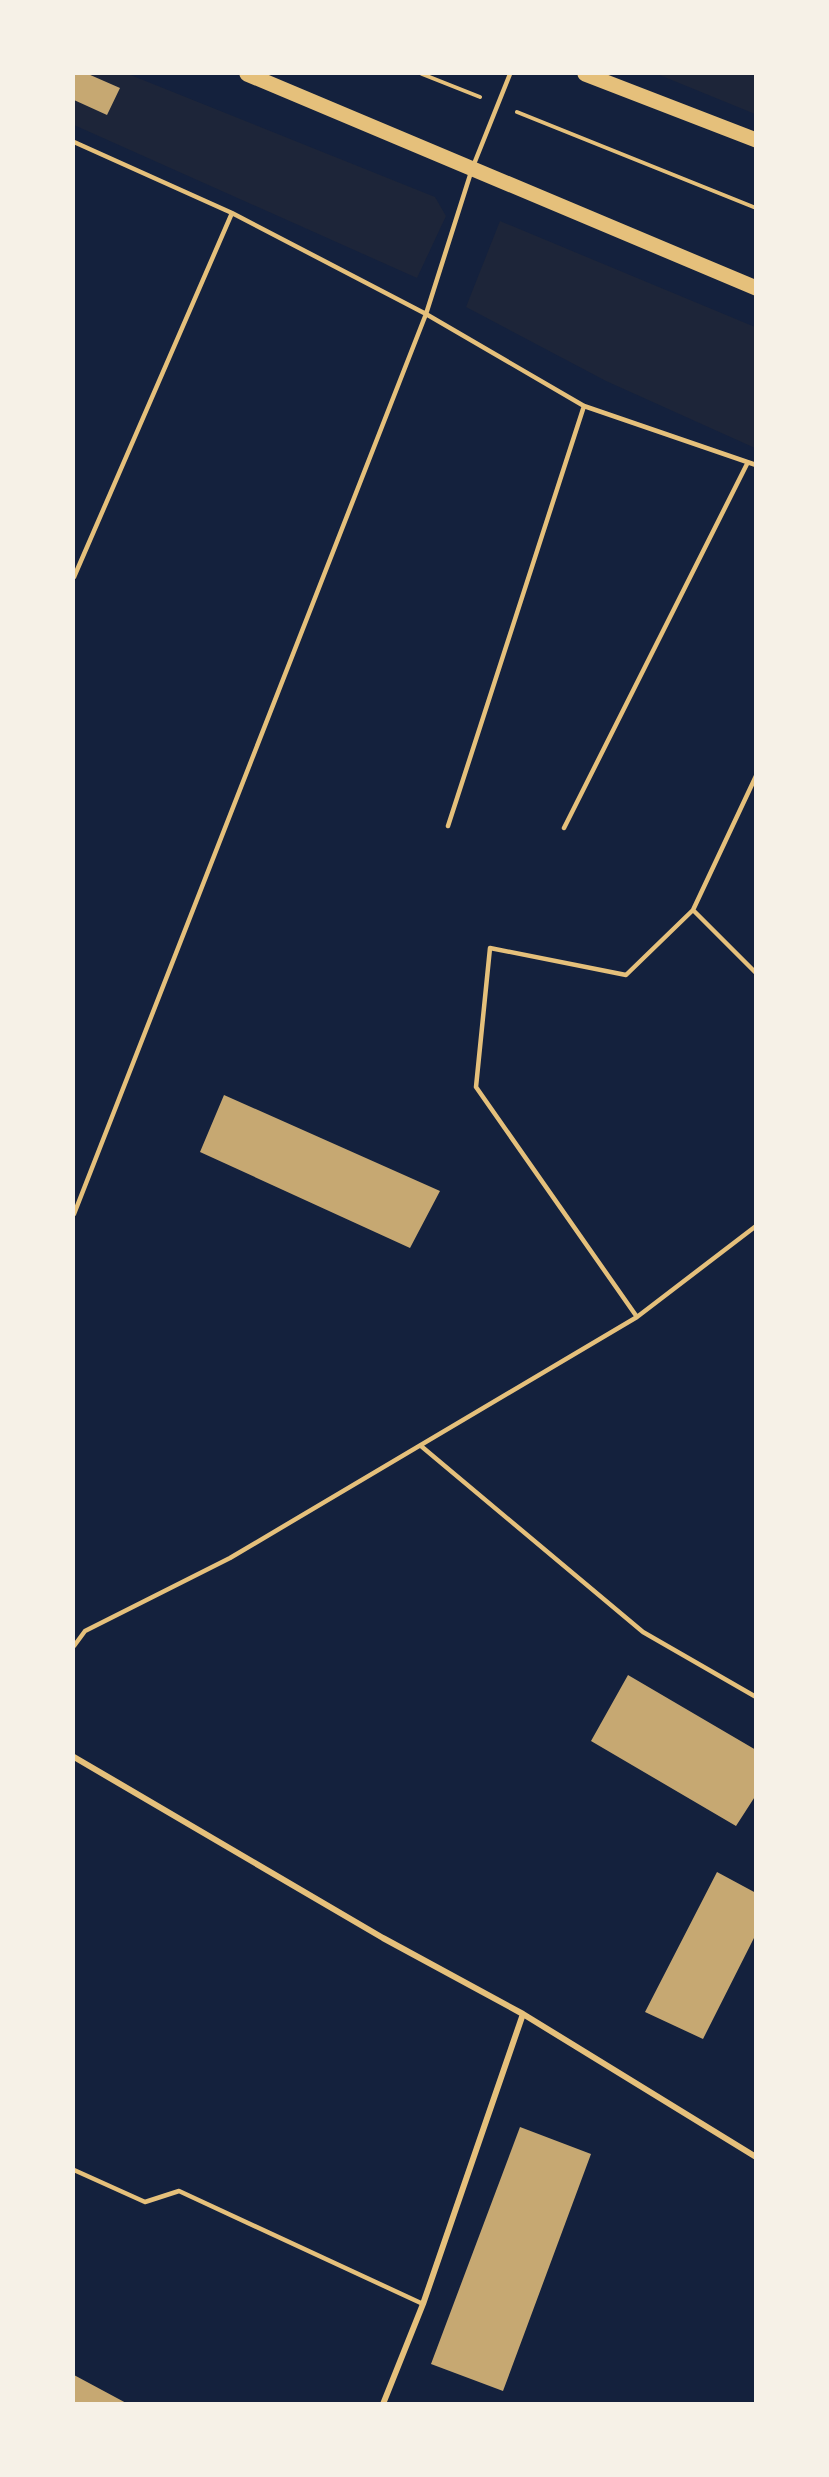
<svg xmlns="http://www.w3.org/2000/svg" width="829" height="2477" font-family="'DejaVu Sans',sans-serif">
<rect width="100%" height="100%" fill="#14213d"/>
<path fill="#1d2539" d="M74 74H128L435 197 446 216 417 278 74 125Z
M657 74H755V114Z
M500 221 755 327V448L606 381 466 307Z"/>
<path fill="#c6a872" d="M74 74H88L120 88 107 115 74 100Z
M224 1095 440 1191 410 1248 200 1152Z
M628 1675 756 1750V1795L736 1826 591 1741Z
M717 1872 756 1893V1934L703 2039 645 2012Z
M520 2127 591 2154 503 2391 431 2364Z
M74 2375 128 2404H74Z"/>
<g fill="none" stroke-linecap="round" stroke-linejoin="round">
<path stroke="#e5c07b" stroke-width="4" d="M422 74 480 97
M517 112 756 208"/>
<path stroke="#e5c07b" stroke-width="4.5" d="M74 142 232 213 426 314 584 406 756 465
M74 577 232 213
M448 826 584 406
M564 828 748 462
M693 910 756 776
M74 1214 426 314 472 169 510 74
M637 1317 476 1087 490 948 626 975 693 910 756 973
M421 1446 643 1632 756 1697
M74 1646 85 1631 230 1558 637 1317 756 1226
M74 2170 145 2202 179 2191 423 2304"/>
<path stroke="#e5c07b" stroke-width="6" d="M74 1757 383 1938 523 2014 756 2157
M383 2404 423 2304 523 2014"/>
<path stroke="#e5c07b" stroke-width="15" d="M247 74 756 288
M585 74 756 140"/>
</g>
<rect width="829" height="2477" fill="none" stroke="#f6f1e7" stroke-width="150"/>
</svg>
